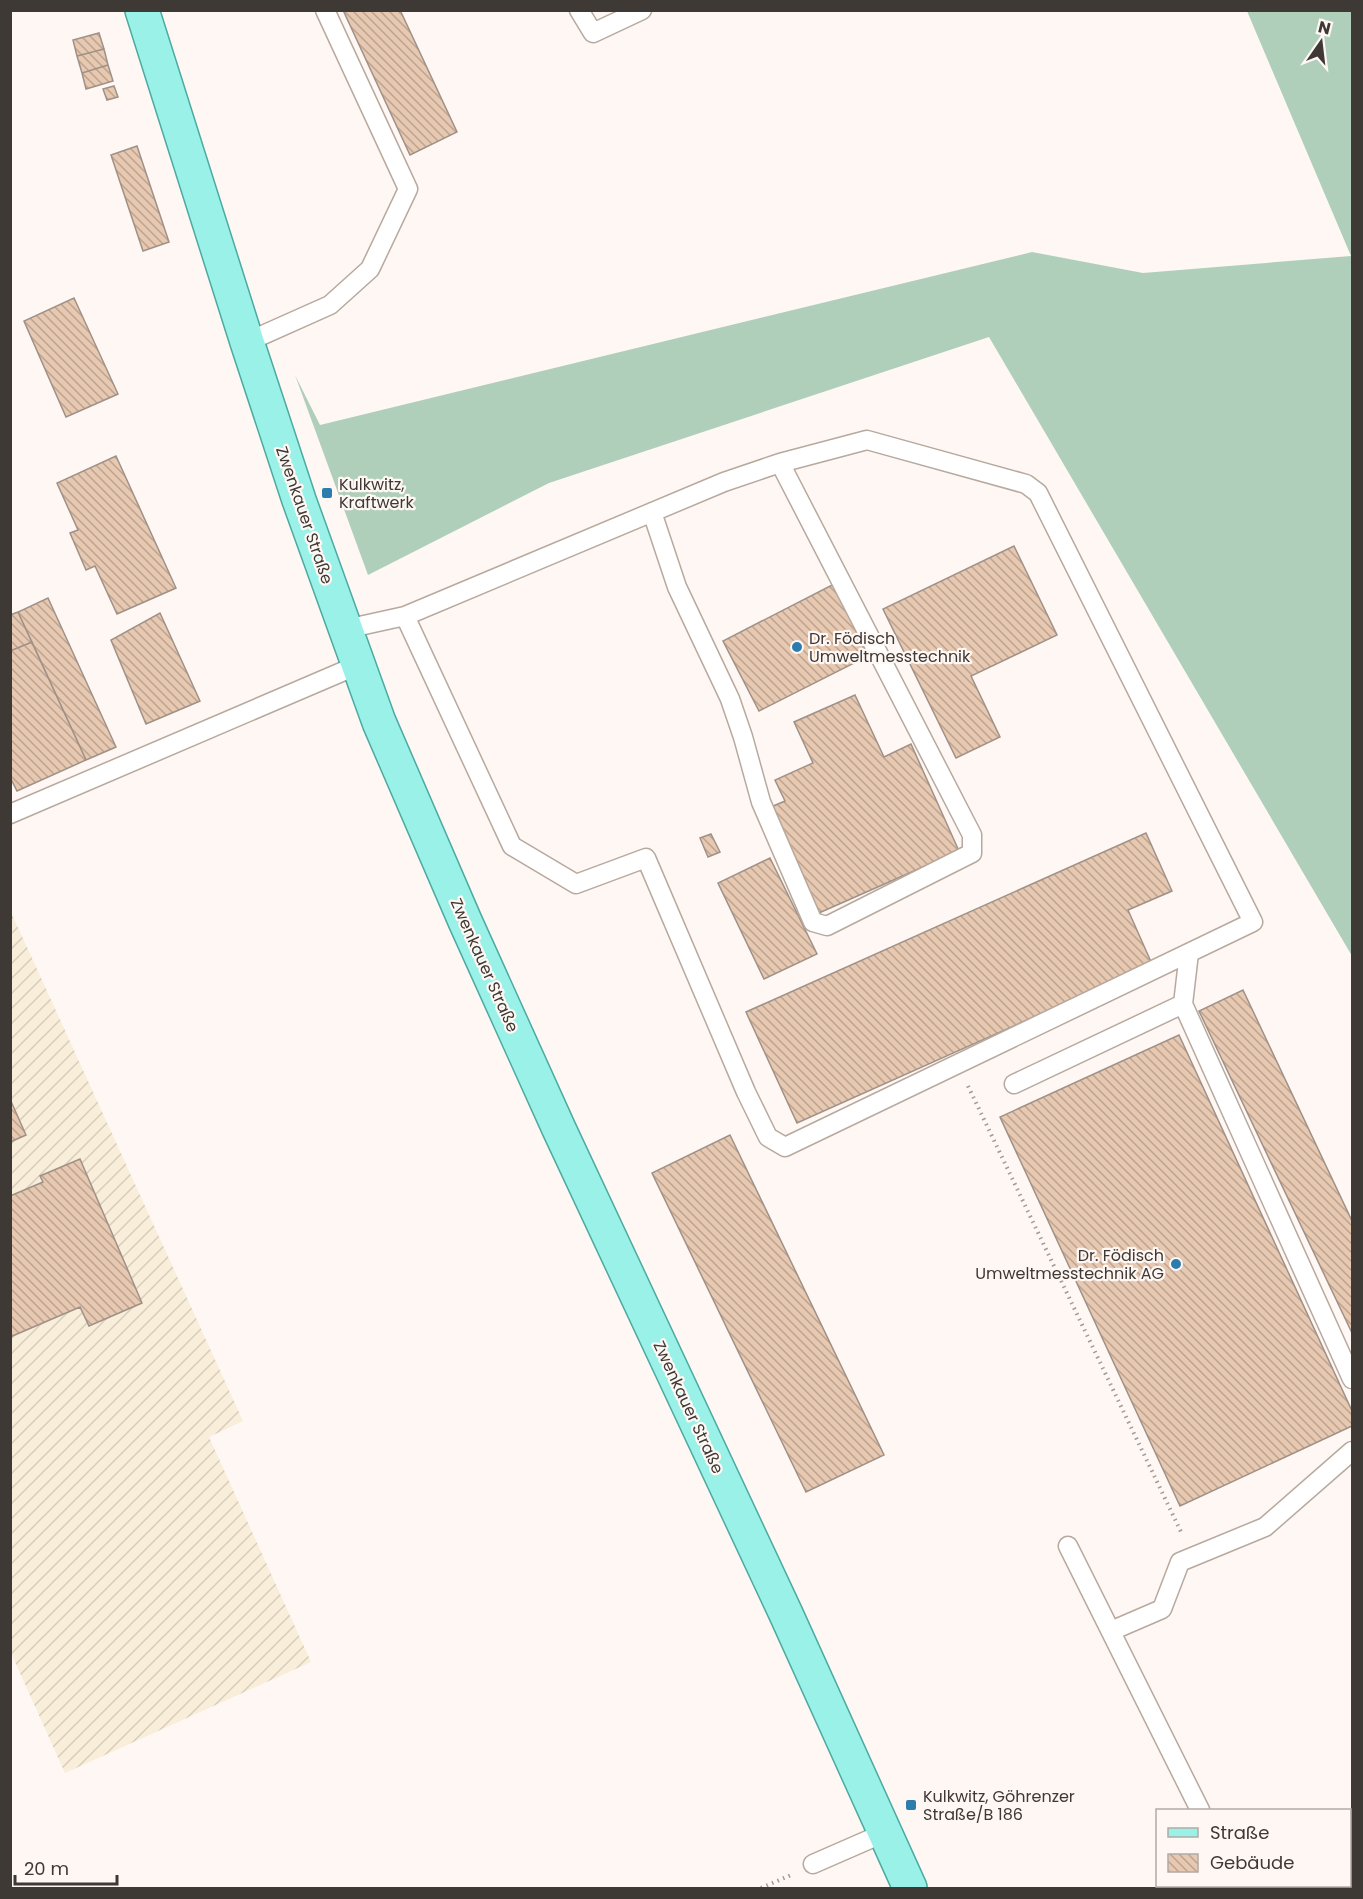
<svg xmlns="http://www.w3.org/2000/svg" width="1363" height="1899" font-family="Poppins,sans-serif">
<defs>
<pattern id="industrial-furrows" width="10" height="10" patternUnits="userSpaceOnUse" patternTransform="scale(1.5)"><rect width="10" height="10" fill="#f9eed9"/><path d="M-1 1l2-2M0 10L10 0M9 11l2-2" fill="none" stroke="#d6cdbb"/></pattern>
<pattern id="building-back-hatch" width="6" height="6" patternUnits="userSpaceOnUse" patternTransform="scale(1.5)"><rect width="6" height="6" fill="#e7c8b0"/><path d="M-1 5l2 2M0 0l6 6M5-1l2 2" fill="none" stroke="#bda390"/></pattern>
</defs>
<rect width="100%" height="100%" fill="#fef7f3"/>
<path fill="url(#industrial-furrows)" d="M10 910 243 1421 209 1437 311 1662 65 1773 11 1653Z"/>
<path fill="#b0cfba" d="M1247 11H1352V956L989 337 549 483 368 575 295 375 320 425 1032 252 1143 273 1351 256Z"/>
<path fill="url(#building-back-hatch)" stroke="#9f9187" stroke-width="1.5" d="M343 10H400L457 132 410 155Z
M99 33 104 49 77 56 73 40Z
M104 49 108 65 82 73 77 56Z
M108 65 113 81 86 89 82 73Z
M114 86 118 97 107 100 103 89Z
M137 146 169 242 143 251 111 155Z
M74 298 118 394 66 417 24 321Z
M116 456 176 588 117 614 95 566 86 570 70 533 78 530 57 483Z
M1014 546 1057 635 971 676 1000 737 956 758 883 609Z
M836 583 872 654 759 711 723 641Z
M48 598 116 747 86 760 18 612Z
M18 612 32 642 10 651V615Z
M160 613 200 701 146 724 111 640Z
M32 642 86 760 17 791 10 777V651Z
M855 695 884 757 911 744 959 851 819 913 771 807 785 801 775 780 813 763 794 722Z
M1146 833 1172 891 1128 910 1152 964 797 1123 746 1012Z
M711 834 720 852 708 857 700 838Z
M770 858 817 954 764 979 718 883Z
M1243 990 1352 1221V1333L1199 1011Z
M1179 1035 1352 1411V1426L1180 1506 1000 1117Z
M10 1099 26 1135 10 1142Z
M730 1135 884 1455 806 1492 652 1173Z
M80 1159 142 1303 89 1326 80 1307 10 1337V1196L43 1182 40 1176Z"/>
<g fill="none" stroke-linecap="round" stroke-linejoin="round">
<g stroke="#b7a99e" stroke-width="21">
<path id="lane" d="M579 10 593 33 642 10
M247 342 330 305 370 269 408 189 325 10
M405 616 512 846 576 884 646 858 746 1092 768 1137 785 1147 1253 922 1038 493 1026 484 867 440 780 463
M346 629 405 616 724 482 780 463 972 835V853L827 926 813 922 761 802 743 737 730 699 677 587 652 512
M10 814 358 665
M1189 953 1183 1004 1352 1379
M1014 1084 1183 1004
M1068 1546 1200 1810
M1111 1631 1162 1609 1180 1562 1265 1527 1352 1451
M813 1864 884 1833
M1238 1886 1239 1888"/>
</g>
<g stroke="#4daaa0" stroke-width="36">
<path id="primary" d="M142 10 247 342 299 500 379 722 465 921 559 1129 786 1614 910 1888"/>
</g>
<path stroke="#a19b97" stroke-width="4" stroke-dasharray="1.5 4.5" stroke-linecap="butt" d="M968 1086 1182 1534
M761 1888 791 1875"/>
<use href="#lane" stroke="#fff" stroke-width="18"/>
<use href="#primary" stroke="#99f1e8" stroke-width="33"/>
</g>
<g fill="#2c7dae" stroke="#fef7f3" stroke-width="2">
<rect x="321" y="487" width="12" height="12" rx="3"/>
<circle cx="797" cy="647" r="6"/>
<circle cx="1176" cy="1264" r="6"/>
<rect x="905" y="1799" width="12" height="12" rx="3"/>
</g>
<g text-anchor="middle" stroke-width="4.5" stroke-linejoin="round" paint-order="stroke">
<g font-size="16" fill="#3f3935" stroke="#fef7f3" text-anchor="start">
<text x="339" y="490">Kulkwitz,<tspan x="339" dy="18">Kraftwerk</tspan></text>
<text x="809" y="644">Dr. Födisch<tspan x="809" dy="18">Umweltmesstechnik</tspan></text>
<text x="1164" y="1261" text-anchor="end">Dr. Födisch<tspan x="1164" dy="18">Umweltmesstechnik AG</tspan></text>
<text x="923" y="1802">Kulkwitz, Göhrenzer<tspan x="923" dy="18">Straße/B 186</tspan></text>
</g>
<g font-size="16" fill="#3f3935" stroke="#fef7f3">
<text transform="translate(305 515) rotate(71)" y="6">Zwenkauer Straße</text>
<text transform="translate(485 965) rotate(66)" y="6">Zwenkauer Straße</text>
<text transform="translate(689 1407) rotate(65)" y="6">Zwenkauer Straße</text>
</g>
</g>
<rect width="1363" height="1899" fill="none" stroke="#3f3935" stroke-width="24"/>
<rect x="1156" y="1809" width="195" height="78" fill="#fef7f3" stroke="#b2aba7" stroke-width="1.5"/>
<rect x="1168" y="1828" width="30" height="9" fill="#99f1e8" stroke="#b2aba7" stroke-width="1.5"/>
<text x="1210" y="1839" font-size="18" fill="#3f3935">Straße</text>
<rect x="1168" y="1854" width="30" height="18" fill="url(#building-back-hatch)" stroke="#b2aba7" stroke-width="1.5"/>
<text x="1210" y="1869" font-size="18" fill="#3f3935">Gebäude</text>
<g transform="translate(1321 42) rotate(14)" stroke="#fef7f3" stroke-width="4.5" paint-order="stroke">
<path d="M0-4.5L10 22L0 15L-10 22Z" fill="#3f3935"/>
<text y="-9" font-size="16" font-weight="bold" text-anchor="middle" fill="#3f3935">N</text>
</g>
<path d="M15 1875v9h102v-9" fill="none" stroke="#3f3935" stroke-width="3"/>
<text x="24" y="1875" font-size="18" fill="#3f3935" stroke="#fef7f3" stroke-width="4.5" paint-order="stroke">20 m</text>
</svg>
